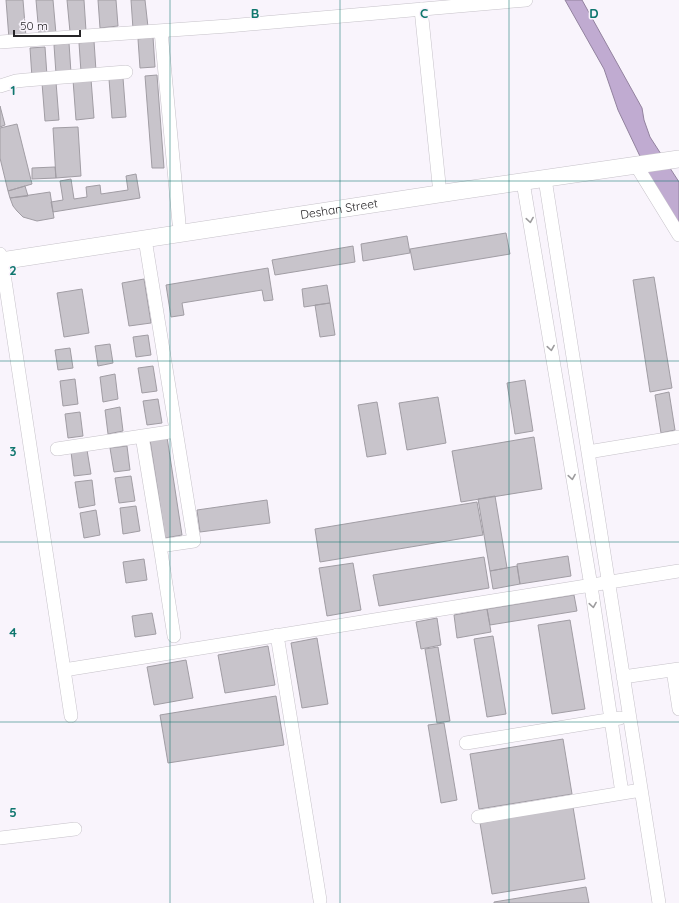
<svg xmlns="http://www.w3.org/2000/svg" width="679" height="903" font-family="Quicksand,sans-serif">
<rect width="100%" height="100%" fill="#f9f4fc"/>
<path fill="#c0abd1" stroke="#92829e" d="M565 0H582L642 108 644 120 650 137 679 182V227L657 192 618 110 604 69Z"/>
<path fill="#c8c4cb" stroke="#a19da4" d="M6 0H23L26 37 9 39Z
M36 0H53L56 34 39 35Z
M67 0H84L86 31 70 32Z
M98 0H116L118 26 100 28Z
M131 0H145L148 27 133 29Z
M153 37 155 67 140 68 138 39Z
M94 41 96 71 81 72 79 43Z
M69 43 71 73 56 74 54 45Z
M45 47 47 76 32 78 30 48Z
M157 75 164 168H152L145 76Z
M123 78 126 117 112 118 109 79Z
M91 79 94 118 76 120 73 80Z
M56 82 59 120 45 121 42 83Z
M0 106 5 125 0 127Z
M17 124 32 184 8 191 0 158V128Z
M78 127 81 176 56 178 53 128Z
M55 167 56 178 32 179V168Z
M136 174 140 198 53 212 51 202 63 200 60 181 71 179 74 199 87 197 86 187 100 185 101 194 128 190 126 176Z
M25 186 28 196 10 198 8 191Z
M50 192 54 218 37 221 23 217 17 211 13 206 10 198Z
M506 233 510 254 414 270 410 249Z
M407 236 410 253 363 261 361 244Z
M353 246 355 262 275 275 272 260Z
M268 268 273 300 264 301 262 290 182 303 184 315 171 317 166 285Z
M654 277 672 388 650 392 633 280Z
M144 279 151 323 129 326 122 283Z
M327 285 330 303 304 307 302 289Z
M82 289 89 333 64 337 57 293Z
M330 303 335 335 320 337 315 305Z
M148 335 151 355 136 357 133 337Z
M110 344 113 363 98 366 95 346Z
M70 348 73 368 58 370 55 350Z
M153 366 157 391 142 393 138 368Z
M115 374 118 399 103 402 100 377Z
M75 379 78 404 63 406 60 381Z
M525 380 533 431 515 434 507 383Z
M669 392 675 430 661 433 655 395Z
M438 397 446 443 407 450 399 403Z
M158 399 162 423 147 425 143 401Z
M377 402 386 454 367 457 358 405Z
M120 407 123 431 108 434 105 410Z
M80 412 83 436 68 438 65 414Z
M167 437 182 535 165 538 150 440Z
M534 437 542 489 461 502 452 451Z
M127 446 130 470 114 472 110 448Z
M87 450 91 474 74 476 71 452Z
M131 476 135 501 119 503 115 478Z
M92 480 95 505 79 508 75 482Z
M495 496 507 568 490 571 478 499Z
M267 500 270 523 200 532 197 510Z
M477 502 483 535 320 562 315 529Z
M136 506 140 531 123 534 120 508Z
M96 510 100 535 84 538 80 513Z
M568 556 571 576 520 584 517 564Z
M484 557 489 588 379 606 373 575Z
M144 559 147 580 126 583 123 562Z
M353 563 361 610 327 616 319 568Z
M517 566 520 584 493 589 490 571Z
M574 595 577 611 490 625 487 609Z
M487 609 491 632 457 638 454 615Z
M152 613 156 634 135 637 132 616Z
M437 618 441 645 421 649 416 622Z
M570 620 585 709 552 714 538 625Z
M493 636 506 714 487 717 474 639Z
M317 638 328 704 302 708 291 643Z
M268 646 275 685 225 693 218 655Z
M438 647 450 721 437 723 425 649Z
M186 660 193 698 154 705 147 667Z
M276 696 284 745 168 763 160 715Z
M444 723 457 800 441 803 428 725Z
M563 739 572 794 479 809 470 754Z
M573 807 585 879 492 894 480 823Z
M586 887 589 903H494V902Z"/>
<g fill="none" stroke-linecap="round" stroke-linejoin="round">
<g stroke="#c6c2c9" stroke-width="14">
<path id="minor" d="M421 9 439 184
M161 31 179 223
M0 42 228 26 526 0
M0 86 16 81 26 80 126 72
M636 165 679 235
M545 179 659 903
M523 182 591 586 622 793
M145 239 194 541 160 546 174 636
M0 254 2 261 71 716
M142 436 160 546
M57 449 176 431
M588 452 679 437
M277 635 320 900
M64 670 679 571
M673 670 679 709
M623 677 679 669
M466 743 620 718
M478 817 641 790
M0 838 75 829"/>
</g>
<g stroke="#c6c2c9" stroke-width="18">
<g id="major">
<path id="s1" d="M0 261 458 191 679 159"/>
</g>
</g>
<use href="#minor" stroke="#fff" stroke-width="13"/>
<use href="#major" stroke="#fff" stroke-width="17"/>
</g>
<defs><path id="oneway-chevron" d="M-2-3.5L2.5 0L-2 3.5" fill="none" stroke-width="1.6" stroke-linecap="round" stroke-linejoin="round"/></defs>
<g stroke="#9d9c9e">
<use href="#oneway-chevron" transform="translate(530 220) rotate(81)"/>
<use href="#oneway-chevron" transform="translate(551 348) rotate(81)"/>
<use href="#oneway-chevron" transform="translate(572 477) rotate(81)"/>
<use href="#oneway-chevron" transform="translate(593 605) rotate(81)"/>
</g>
<path fill="none" stroke="#0f766e" stroke-width="1" stroke-opacity="0.55" d="M170 0V903M340 0V903M509 0V903M0 181H679M0 361H679M0 542H679M0 722H679"/>
<g text-anchor="middle" stroke-width="3" stroke-linejoin="round" paint-order="stroke">
<g font-size="12" fill="#262427" stroke="#f9f4fc">
<text dy="4" stroke="none"><textPath href="#s1" startOffset="343">Deshan Street</textPath></text>
</g>
</g>
<g font-size="13" text-anchor="middle" font-weight="bold" fill="#0f766e" stroke="#f9f4fc" stroke-width="3" stroke-linejoin="round" paint-order="stroke">
<text x="255" y="18">B</text>
<text x="424" y="18">C</text>
<text x="594" y="18">D</text>
<text x="13" y="95">1</text>
<text x="13" y="275">2</text>
<text x="13" y="456">3</text>
<text x="13" y="637">4</text>
<text x="13" y="817">5</text>
</g>
<path d="M14 30v6h66v-6" fill="none" stroke="#262427" stroke-width="2"/>
<text x="20" y="30" font-size="12" fill="#262427" stroke="#f9f4fc" stroke-width="3" paint-order="stroke">50 m</text>
</svg>
